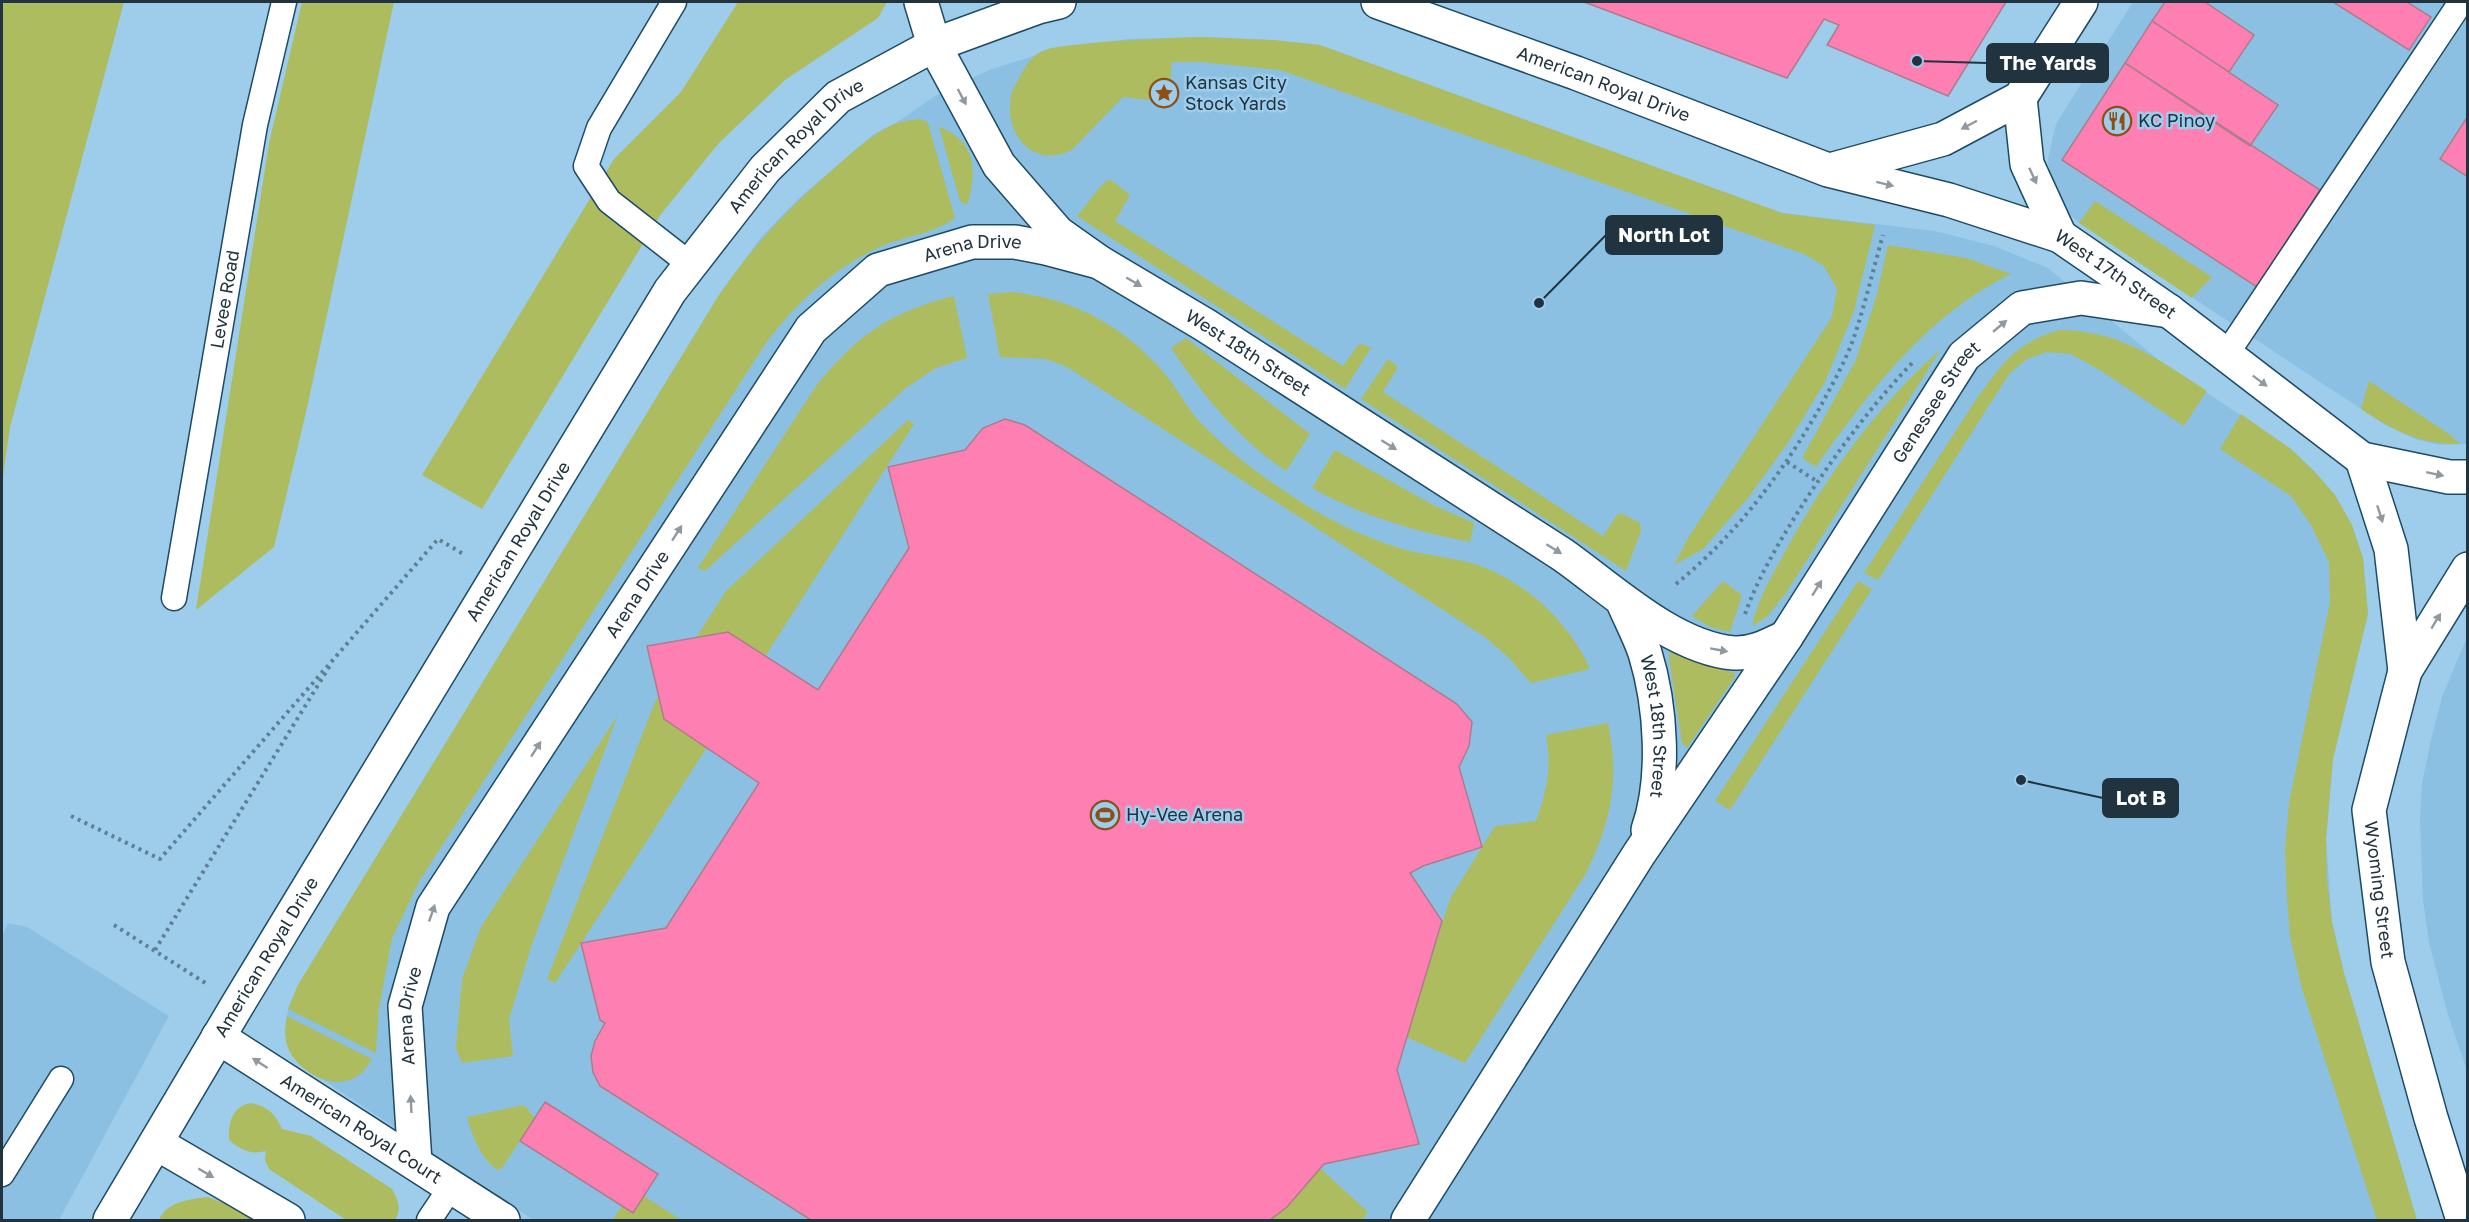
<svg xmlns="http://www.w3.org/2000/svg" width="2469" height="1222" font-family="'Golos Text',sans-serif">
<rect width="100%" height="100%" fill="#9ecdec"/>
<path fill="#8bc0e2" d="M2133 2H2467V444L2439 445 2415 439 2384 424 2079 223 2065 210 2050 176 2048 159 2056 124Z
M1201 37 1273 40 1320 45 1782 213 1935 231 1994 246 2048 268 2161 362 2291 449 2315 472 2335 495 2352 525 2363 558 2368 614 2333 759 2326 839 2332 922 2344 973 2417 1220H533L298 1063 288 1047 285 1032 288 1009 298 985 719 295 762 236 798 199 875 133 896 123 935 96 989 70 1061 47 1129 39Z
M2467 637V1071L2448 1015 2429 943 2423 900 2420 820 2422 783 2431 740 2442 697Z
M8 923 27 927 169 1016 59 1220H2V937Z"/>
<path fill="#adbc5e" d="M4 2H124L10 427 2 484V10Z
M302 2H394L307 408 274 547 196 610 269 143Z
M738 2H887L878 18 785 80 719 143 661 214 482 509 422 475 614 159 681 92Z
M1201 37 1273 40 1320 45 1782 213 1875 225 1854 311 1825 382 1789 441 1749 497 1703 549 1674 565 1688 538 1832 317 1837 289 1824 266 1804 254 1280 70 1201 62H1172L1169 95C1159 104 1136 98 1123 97L1072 150C1033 170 1004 134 1011 96 1012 89 1018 81 1021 75 1024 68 1031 58 1037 54 1049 46 1069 46 1082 44 1122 40 1161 38 1201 37Z
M921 119 928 123 955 218C931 235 909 235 882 246 835 267 797 302 766 343L420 880 392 938 379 1008 376 1053 288 1009 298 985 719 295C755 243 790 206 838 165 855 150 872 134 894 124 902 121 912 120 921 119Z
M939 127C976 141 978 171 967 205L960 201Z
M1108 180 1114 182 1130 195 1115 221 1343 366 1358 345 1362 344 1371 348 1345 389 1077 216C1087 206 1098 186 1108 180Z
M2095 201 2212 277 2192 298 2079 223Z
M1888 245 1966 258 2011 274C1927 314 1868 393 1816 467L1802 458 1856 360 1877 294Z
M1012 292C1074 299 1124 326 1164 373 1178 389 1187 409 1202 424 1231 454 1266 480 1301 502 1331 521 1362 536 1396 547 1420 555 1446 556 1471 563 1522 578 1569 621 1590 669L1531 683 1508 657 1485 637 1067 367 1046 359 1000 357 988 294Z
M954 296 967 358 936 368 907 387 705 571 698 568 816 386C857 335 890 312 954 296Z
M2059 330C2120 330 2158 359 2207 391L2184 426 2103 372 2071 354 2047 352 2027 359 2009 374 1878 580 1864 573 1977 398C2004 362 2014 344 2059 330Z
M1186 338 1310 434 1286 471C1238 439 1203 395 1171 348Z
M1941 349 1786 593 1767 617 1752 626C1757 602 1769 581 1781 559 1822 482 1876 407 1941 349Z
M1388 359 1397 366V369L1383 392 1603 536 1617 515 1621 513 1640 523 1641 531 1626 571 1361 399Z
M2369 381 2449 434 2460 444C2421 445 2392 430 2361 409Z
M2241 414 2291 449 2315 472 2335 495 2352 525 2363 558 2368 614 2333 759 2326 839 2327 879 2332 922 2344 973 2417 1220H2377L2302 989 2290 936 2287 898 2285 848 2289 803 2330 602 2329 562 2311 525 2291 496 2220 449Z
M908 420 914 424 584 939 555 983 547 979 655 702 726 591Z
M1335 450 1433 505 1474 523 1470 542C1414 531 1362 516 1312 488Z
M1723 581 1742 595 1730 632 1710 627 1692 616Z
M1858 581 1872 589 1730 810 1715 801Z
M1670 651 1696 662 1735 673V677L1687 748 1682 743 1669 658Z
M618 715 532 944 509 1019 513 1056 462 1063 456 1048 462 979 481 927Z
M1608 723C1620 780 1611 823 1585 875L1465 1063 1406 1037 1450 899 1495 826 1536 821C1547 790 1552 768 1546 735Z
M287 1016 372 1059C367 1067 362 1075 352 1079 328 1090 294 1068 287 1045 284 1035 285 1026 287 1016Z
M251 1103C268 1107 275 1113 282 1129L311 1136 392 1189C398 1200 402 1208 395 1220H346L269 1169 265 1160 266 1151C250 1155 241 1150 229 1140 228 1124 232 1106 251 1103Z
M524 1105 535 1118 502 1168 498 1170C481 1160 472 1135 467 1117Z
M1320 1168 1368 1212 1362 1220H1270L1287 1207Z
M644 1196 681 1220H612L622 1206 633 1213Z
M208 1197 228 1205 256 1220H159C166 1202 190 1199 208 1197Z"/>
<path fill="#fe80b2" stroke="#ad7c8d" stroke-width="1.5" d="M1584 2H2006L1948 96 1827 45 1839 25 1824 19 1787 78Z
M2165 2H2205L2254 35 2229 72 2152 21Z
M2333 2H2407L2431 17 2409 50Z
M2152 21 2278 105 2250 146 2125 63Z
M2125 63 2320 190 2257 287 2062 160Z
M2468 116V177L2440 159Z
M1005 419 1025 425 1457 704 1472 722 1469 746 1459 767 1482 847 1423 866 1410 873 1442 921 1397 1070 1419 1144 1324 1164 1287 1207 1270 1220H811L600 1086 593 1072 591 1056 595 1041 605 1023 600 1020 581 943 666 928 759 783 664 719 647 646 728 632 818 690 909 548 888 467 965 450 983 428Z
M545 1102 658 1174 633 1213 520 1141Z"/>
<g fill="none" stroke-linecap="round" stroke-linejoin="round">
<g stroke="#1d4a64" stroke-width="27">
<g id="service">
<path d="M674 2 599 128 586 166 609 201 691 265"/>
<path d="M2226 355 2461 2"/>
<path id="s1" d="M174 598 255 125 284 2"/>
<path d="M2 1174 61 1079"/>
<path d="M429 1220 451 1187"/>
</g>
</g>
<g stroke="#1d4a64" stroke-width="36">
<g id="minor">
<path id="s2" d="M921 2 934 45 999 165 1058 233 1099 262 1205 325 1563 555C1611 589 1673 648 1734 653 1753 654 1769 645 1786 637"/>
<path id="s3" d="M1623 602C1630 619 1639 635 1645 653 1661 705 1666 778 1648 830"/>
<path id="s4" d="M2405 671 2369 810 2388 962 2431 1118 2463 1220"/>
<path id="s5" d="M218 1037 503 1220"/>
<path d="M156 1143 288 1220"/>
<path id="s6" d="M415 1163 405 1006 433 907 811 329 878 270 972 242H1015L1046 248 1099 262"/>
<path id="s7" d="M1408 1220 1639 854 1786 637 1964 356 2022 308 2081 298 2169 311"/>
</g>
</g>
<g stroke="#1d4a64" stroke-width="36">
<g id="secondary">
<path id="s8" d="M1378 2 1576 73 1828 170 1949 200 2060 236 2169 311 2362 459 2449 477H2468"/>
<path d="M2020 98 2027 164 2060 236"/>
<path d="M1830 170 1943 139 2020 98 2081 2"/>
<path d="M2362 459 2391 549 2405 671"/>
<path d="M2405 671 2468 569"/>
<path id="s9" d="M110 1220 238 1004 670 291 765 169 838 97 934 45 1038 7 1059 2"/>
</g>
</g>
<path stroke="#5e7f95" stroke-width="4" stroke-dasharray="3 4.5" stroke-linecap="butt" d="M1787 462 1818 482
M1676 584C1735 536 1781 475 1819 409 1831 387 1844 364 1853 340 1865 305 1873 270 1883 235
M1745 614C1759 575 1781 539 1803 504 1836 453 1871 406 1913 362
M71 816 160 859 438 539 465 555
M114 925 207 984
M155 950 331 664"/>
<use href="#service" stroke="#fff" stroke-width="24"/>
<use href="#minor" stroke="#fff" stroke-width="33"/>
<use href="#secondary" stroke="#fff" stroke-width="33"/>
</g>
<defs><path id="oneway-solid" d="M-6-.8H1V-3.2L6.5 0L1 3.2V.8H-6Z" transform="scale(1.5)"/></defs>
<g fill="#90999f">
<use href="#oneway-solid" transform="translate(962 97) rotate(62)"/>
<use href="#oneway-solid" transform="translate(1969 125) rotate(152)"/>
<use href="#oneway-solid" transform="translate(2033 176) rotate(65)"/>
<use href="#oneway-solid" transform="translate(1885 184) rotate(14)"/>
<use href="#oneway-solid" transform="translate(1134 282) rotate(30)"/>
<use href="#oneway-solid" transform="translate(2000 326) rotate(-40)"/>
<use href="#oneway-solid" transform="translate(2260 381) rotate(37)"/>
<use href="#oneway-solid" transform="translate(1389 445) rotate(32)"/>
<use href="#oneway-solid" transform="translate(2435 474) rotate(12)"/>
<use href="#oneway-solid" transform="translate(2380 514) rotate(72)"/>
<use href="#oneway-solid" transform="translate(677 533) rotate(-57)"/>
<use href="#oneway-solid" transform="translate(1554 549) rotate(32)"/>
<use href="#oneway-solid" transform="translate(1817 588) rotate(-58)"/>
<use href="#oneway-solid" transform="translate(2436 621) rotate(-59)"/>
<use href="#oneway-solid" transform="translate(1719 650) rotate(10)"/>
<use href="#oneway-solid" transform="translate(536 749) rotate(-57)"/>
<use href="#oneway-solid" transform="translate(432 913) rotate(-71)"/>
<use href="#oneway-solid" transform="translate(260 1063) rotate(-147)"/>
<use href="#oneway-solid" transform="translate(411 1104) rotate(-93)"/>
<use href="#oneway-solid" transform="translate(206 1173) rotate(30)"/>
</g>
<defs>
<g id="sight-ring" transform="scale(1.5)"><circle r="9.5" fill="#9ecdec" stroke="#8e4f17" stroke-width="1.5"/><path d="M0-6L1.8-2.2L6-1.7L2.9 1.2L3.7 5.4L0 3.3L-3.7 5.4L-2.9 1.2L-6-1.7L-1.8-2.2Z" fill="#8e4f17"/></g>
<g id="restaurant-ring" transform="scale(1.5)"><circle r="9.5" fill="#9ecdec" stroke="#8e4f17" stroke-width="1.5"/><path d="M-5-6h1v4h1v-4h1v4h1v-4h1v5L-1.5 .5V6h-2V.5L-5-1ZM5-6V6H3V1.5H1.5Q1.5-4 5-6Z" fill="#8e4f17"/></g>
<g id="stadium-ring" transform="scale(1.5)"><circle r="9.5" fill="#9ecdec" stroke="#8e4f17" stroke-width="1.5"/><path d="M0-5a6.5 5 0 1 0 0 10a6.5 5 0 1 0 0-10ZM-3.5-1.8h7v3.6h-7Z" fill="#8e4f17"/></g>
</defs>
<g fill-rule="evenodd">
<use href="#sight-ring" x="1164" y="93"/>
<use href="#restaurant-ring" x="2117" y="121"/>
<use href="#stadium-ring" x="1105" y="815"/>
</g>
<g text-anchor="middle" stroke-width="5" stroke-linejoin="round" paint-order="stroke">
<g font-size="18" fill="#20333f" stroke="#9ecdec" text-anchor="start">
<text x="1185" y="89">Kansas City<tspan x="1185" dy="21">Stock Yards</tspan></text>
<text x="2138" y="127">KC Pinoy</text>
<text x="1126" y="821">Hy-Vee Arena</text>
</g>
<g font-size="18" fill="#20333f" stroke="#9ecdec">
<text dy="6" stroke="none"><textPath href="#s8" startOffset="240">American Royal Drive</textPath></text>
<text dy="6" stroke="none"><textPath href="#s9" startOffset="1278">American Royal Drive</textPath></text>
<text dy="6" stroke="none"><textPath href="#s6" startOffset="1138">Arena Drive</textPath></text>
<text dy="6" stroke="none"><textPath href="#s8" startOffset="789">West 17th Street</textPath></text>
<text dy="6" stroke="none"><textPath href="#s1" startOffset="303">Levee Road</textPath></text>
<text dy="6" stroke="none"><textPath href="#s2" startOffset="496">West 18th Street</textPath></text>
<text dy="6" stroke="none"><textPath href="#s7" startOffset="974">Genessee Street</textPath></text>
<text dy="6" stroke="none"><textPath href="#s9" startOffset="792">American Royal Drive</textPath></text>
<text dy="6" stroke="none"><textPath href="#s6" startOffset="634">Arena Drive</textPath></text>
<text dy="6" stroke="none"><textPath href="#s3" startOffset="130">West 18th Street</textPath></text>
<text dy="6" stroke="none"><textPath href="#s4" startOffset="224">Wyoming Street</textPath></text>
<text dy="6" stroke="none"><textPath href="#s9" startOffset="306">American Royal Drive</textPath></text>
<text dy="6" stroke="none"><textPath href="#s6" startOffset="148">Arena Drive</textPath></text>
<text dy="6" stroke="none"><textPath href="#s5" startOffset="170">American Royal Court</textPath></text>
</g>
</g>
<path fill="none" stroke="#20333f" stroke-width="2" d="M1917 61L1987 63M1539 303L1606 235M2021 780L2103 798"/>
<g fill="#20333f" stroke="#9ecdec" stroke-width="2">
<circle cx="1917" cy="61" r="6"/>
<circle cx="1539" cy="303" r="6"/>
<circle cx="2021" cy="780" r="6"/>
</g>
<g fill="#20333f" stroke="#20333f" stroke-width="2">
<rect x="1987" y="44" width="121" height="38" rx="6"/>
<rect x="1606" y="216" width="116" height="38" rx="6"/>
<rect x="2103" y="779" width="75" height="38" rx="6"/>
</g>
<g font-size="20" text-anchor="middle" font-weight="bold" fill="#fff">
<text x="2048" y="70">The Yards</text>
<text x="1664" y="242">North Lot</text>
<text x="2141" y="805">Lot B</text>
</g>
<rect width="2469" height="1222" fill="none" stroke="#20333f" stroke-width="6"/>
</svg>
